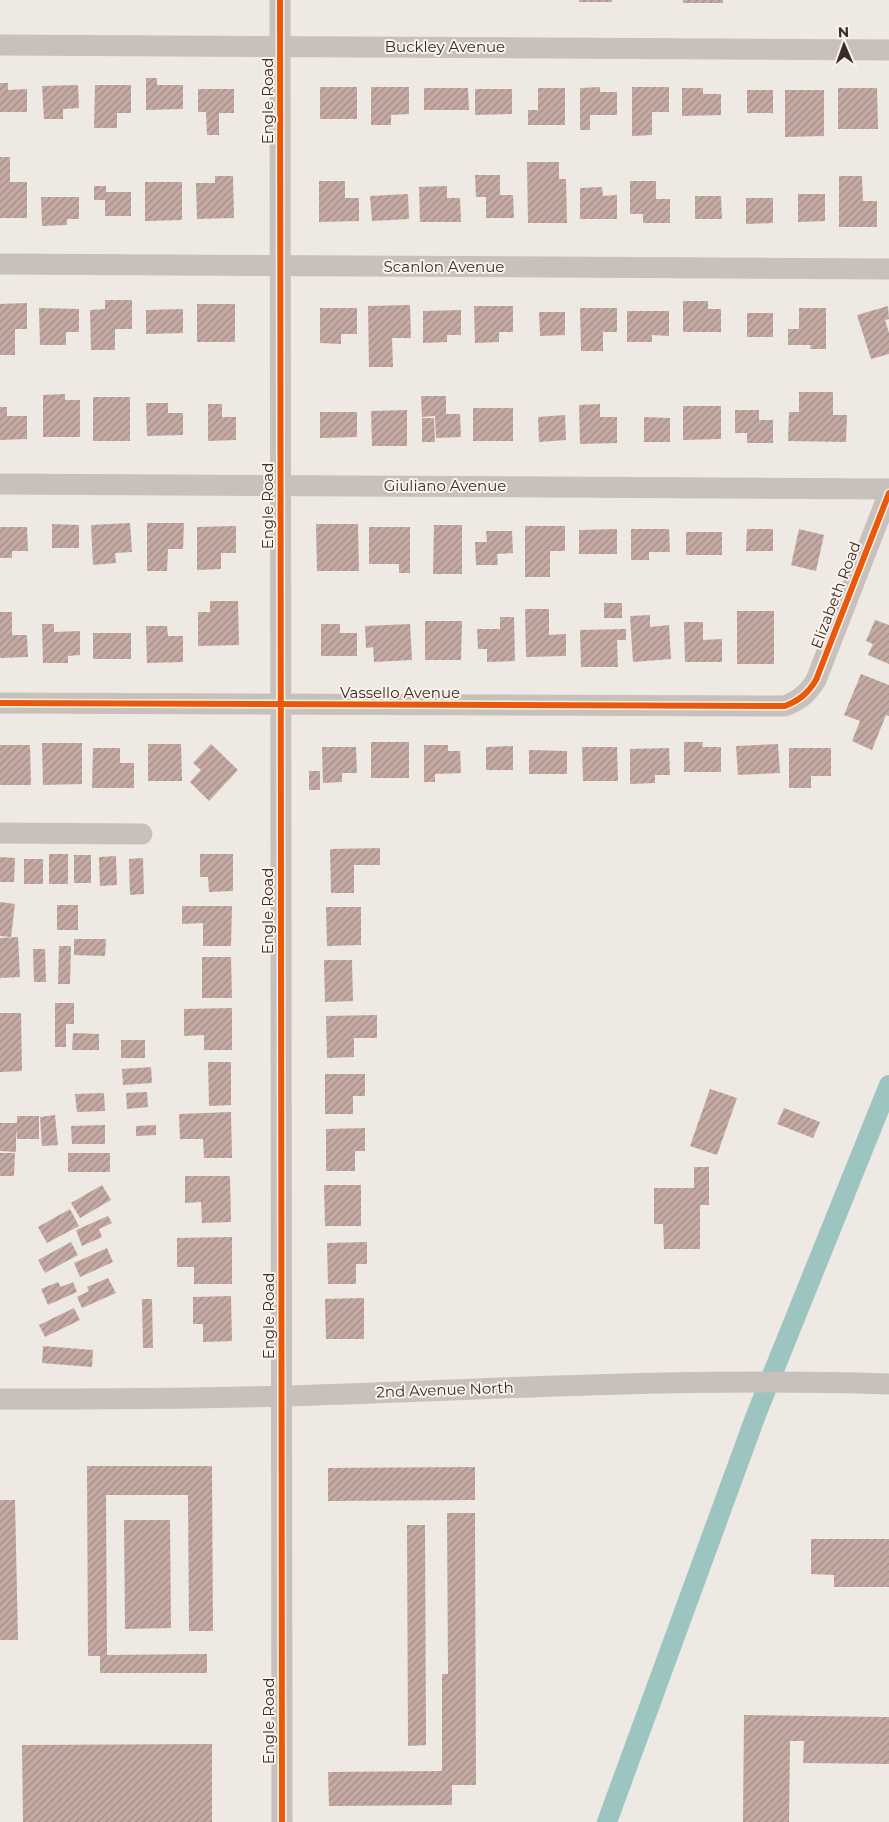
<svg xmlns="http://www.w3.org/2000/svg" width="889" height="1822" font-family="Montserrat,sans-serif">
<defs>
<pattern id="building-hatch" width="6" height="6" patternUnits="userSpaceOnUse" patternTransform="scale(1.25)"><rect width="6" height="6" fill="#c4aaa3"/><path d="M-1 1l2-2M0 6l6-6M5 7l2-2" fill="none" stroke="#a08b85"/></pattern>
</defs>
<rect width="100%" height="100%" fill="#efe9e3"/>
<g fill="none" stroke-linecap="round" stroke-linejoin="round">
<path stroke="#9cc4c1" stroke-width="20" d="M607 1822 756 1415 889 1085"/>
</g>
<path fill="url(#building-hatch)" d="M579 0H612V2H579Z
M683 0H723V3H683Z
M146 78H157V85H183V109L146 110Z
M0 83H8V90L27 89V112H0Z
M78 85 79 108 63 109V119H44L42 86Z
M95 85H131V113H117V128H94Z
M320 87H357V119H320Z
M371 87H409V114L391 115V125H371Z
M600 87V92H617V115H590V130H580V88Z
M632 87H669V112H652V135L632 136Z
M424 88H468L469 110H424Z
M538 88H565V125H528V110H538Z
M682 88H703V94H721V115L682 116Z
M838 88H877L878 129H838Z
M198 89H234V113H219V135H207L206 112H198Z
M475 89H512V114L475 115Z
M747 90H773V113H747Z
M785 90H824V136L785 137Z
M0 157H10V182H27V218H0Z
M527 162H559V179H566L567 223H528Z
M475 175H500V195H513L514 218H486V197H476Z
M215 176H233L234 218 197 219 196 183H215Z
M839 176H862L863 201H877V227H839Z
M319 181H345V198H359V221L319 222Z
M630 181H656V199H670V223H643V214H630Z
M145 182H182V220L145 221Z
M94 186H106V192H131V216H105V200H94Z
M447 186V198H460L461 222H420L419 187Z
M602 187 603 196 617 195V219H580V188Z
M408 194 409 219 372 221 370 196Z
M798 194H825V221L798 222Z
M695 196H721L722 219H695Z
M41 197H79V219H67V225L42 226Z
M746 198H773V223L746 224Z
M105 300H132V329H115V350H91L90 310 105 309Z
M683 301H708V309H721V332H683Z
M27 303V329H15V355H0V304Z
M197 304H235V342H197Z
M410 305 411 338H392L393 367H369L368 306Z
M474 306H513V332H499V342L475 343Z
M888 306 889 319 885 320 889 333V354L871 359 857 315Z
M39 308 79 309V332H66V345H40Z
M320 308H357V334H341V344L320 343Z
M580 308H617V332H603V351H581Z
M799 308H826V349H810L811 345H788V329H799Z
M183 309V333L146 334V310Z
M461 310V335H447V342L423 343V311Z
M627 311H669V336L652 335V342H627Z
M539 312H565V335L540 336Z
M747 313H773V337H747Z
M799 392H833V415H847L846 442 788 441 789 412H799Z
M65 394V400H80V437H43V395Z
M421 396H446V414H460L461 437 436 438 435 416 422 417Z
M93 397H130V441H93Z
M146 403H168V413H183V435L147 436Z
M208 404H222V417H236V440L208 441Z
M600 404V417H617V443L580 444 579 405Z
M683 406H721V439L683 440Z
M0 407H7V416H27V439L0 440Z
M473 408H513V441H473Z
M407 410V446H372L371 411Z
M735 410H759V420H773V443H747V433H735Z
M320 412H357V437L320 438Z
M565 415 566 440 539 442 538 417Z
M644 417 670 418V442H644Z
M422 418H434L435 442H422Z
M130 523 132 552 115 553 116 563 93 565 91 525Z
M147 523H184L183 549H168L167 571H147Z
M52 524 79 525V548H52Z
M316 524H358L359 571H317Z
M434 525H462V574H433Z
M236 526V553H221V569L197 570V527Z
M525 526H565V551H550V577H525Z
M0 527H27L28 551H12V558H0Z
M369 527H410V573H399V564H369Z
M617 529V554H579V530Z
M631 529H669L670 552H649V560H631Z
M747 529H773V551H746Z
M799 529 824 535 816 571 791 565Z
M486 531H512L513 553 497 554 498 565H476L475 542H487Z
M686 532H722V555H686Z
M210 601H238L239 645 198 646V612H210Z
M604 603H622V618H604Z
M525 609H549V635L566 634V656L526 657Z
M737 611H774V664H737Z
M0 612H12V635H27L28 657 0 658Z
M650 615V627L669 625 671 659 633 662 630 616Z
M500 617H514L515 661 487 662V649H478L477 629H500Z
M875 620 889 625V664L868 655 873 644 866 641Z
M425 621H462L461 660H425Z
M684 622H703V640L722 639V662H685Z
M42 624H54V632L80 631V655L68 656V663H43Z
M321 624H340V633H357V656H321Z
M410 624 412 660 374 662 373 647 366 648 365 626Z
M146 626H167L168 636H183V662L147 663Z
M626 629V640H617L618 667H581L580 630Z
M93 633H131V659H93Z
M861 674 889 685V716L886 715 872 750 852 741 860 721 844 715Z
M371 742H409V778H371Z
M684 742H703L702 747H721V772H684Z
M42 743H82V784L43 785Z
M148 744H181L182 781H148Z
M211 744 238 770 209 801 190 782 201 770 193 763Z
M778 744 780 773 738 775 736 746Z
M0 745H30L31 785H0Z
M424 745H448V751H460L461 773 435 774V782H424Z
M513 746V770H486V747Z
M322 747H356L357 773H342V782L323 783Z
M582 747H617L618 781H583Z
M93 748H120V763H134V788H92Z
M669 748 670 775H655V783L630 784V749Z
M789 748H831V776H811V788H789Z
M529 750 567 751V774H529Z
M309 771H320V790H309Z
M380 848V865H354V893H331L330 849Z
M49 854H68V884H49Z
M200 854H233V891L209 892 208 877H200Z
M74 855H91V883H74Z
M116 856 117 885 100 886 99 857Z
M0 857 15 858 14 882H0Z
M143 858 144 894 130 895 129 859Z
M24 859H43V884H24Z
M0 902 15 904 11 937 0 936Z
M57 905H78V930H57Z
M182 906H232L231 946H203V923L182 924Z
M326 907H361V945L327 946Z
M18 937 20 977 0 978V938Z
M74 939H106L105 956 74 955Z
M59 946H71L70 984H58Z
M33 949H45L46 982H34Z
M202 957H231L232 998H202Z
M324 960H352L353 1001 325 1002Z
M55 1003H74V1024H66V1047H55Z
M232 1008V1050H204V1035L184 1036V1009Z
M0 1013H21L22 1071 0 1072Z
M377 1015V1038H354V1057L327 1058 326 1016Z
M73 1033 99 1034V1050H72Z
M121 1040H145V1058H121Z
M208 1062H231V1105L209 1106Z
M151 1067 152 1083 123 1085 122 1069Z
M325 1074H365V1096H353V1114H325Z
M710 1089 737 1098 717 1155 690 1146Z
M147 1092 148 1107 127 1109 126 1093Z
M104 1093 105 1111 77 1112 75 1094Z
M784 1108 820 1122 813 1138 777 1124Z
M231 1112 232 1158H204L203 1139H180L179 1114Z
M55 1115 58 1145 42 1146 40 1117Z
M17 1116H39V1139H17L16 1128V1152L0 1151V1123H17Z
M105 1125V1144H72L71 1126Z
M156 1125V1135L136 1136V1126Z
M365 1128V1151H355V1171H326V1129Z
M0 1153H15L14 1176H0Z
M68 1153H110V1172H68Z
M694 1167H709V1205H700V1249H664L663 1224H654V1188H694Z
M185 1176H230L231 1222 202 1223 201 1202 185 1203Z
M102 1185 111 1200 80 1218 71 1203Z
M324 1185H361V1226H325Z
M70 1209 79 1226 47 1243 38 1227Z
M108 1216 112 1223 99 1229 102 1237 82 1246 76 1230Z
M232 1237V1284H194V1267H177V1238Z
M71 1242 78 1255 45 1273 38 1260Z
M367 1242V1264H356V1284H328L327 1243Z
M107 1248 113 1262 80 1277 74 1263Z
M108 1278 116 1293 82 1308 77 1297 89 1291 87 1287Z
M58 1282 61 1287 73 1282 77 1292 48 1305 41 1289Z
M231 1296 232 1341 203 1342V1324H193V1297Z
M364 1298V1339H326L325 1299Z
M142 1299H152L153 1348H143Z
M74 1308 80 1320 45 1337 39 1325Z
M43 1346 93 1350 92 1367 42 1363Z
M87 1466H212L213 1631H189L188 1495H106L107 1655 207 1654V1673H100V1656H88Z
M475 1467V1500L328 1501V1468Z
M0 1500H15L18 1640H0Z
M447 1513H475L476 1785H452V1805L329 1806 328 1772 442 1771V1674H448Z
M124 1520H170L171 1628 125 1629Z
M407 1525H425L426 1745 408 1746Z
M811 1539H889V1587H834V1575L811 1574Z
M744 1715 889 1717V1764L803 1763 804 1741H790L789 1822H743Z
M212 1744V1822H23L22 1745Z"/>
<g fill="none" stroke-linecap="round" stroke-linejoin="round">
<path stroke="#c8c0bb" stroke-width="21" d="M280 0 282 1822
M0 45 889 50
M0 264 889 269
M0 484 889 489
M0 703 785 706C800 700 808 693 816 680L889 493
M0 833 142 834
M0 1399C94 1399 188 1399 282 1396 484 1390 686 1377 889 1384"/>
<g stroke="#fbf2ea" stroke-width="9">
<path id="cycleway" d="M280 0 282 1822
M0 703 785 706C800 700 808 693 816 680L889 493"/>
</g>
<use href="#cycleway" stroke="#e8590c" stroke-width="6"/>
</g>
<g text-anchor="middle" stroke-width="4" stroke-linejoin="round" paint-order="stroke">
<g font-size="15" fill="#3a2d28" stroke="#fbf2ea">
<text x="445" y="52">Buckley Avenue</text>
<text transform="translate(268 101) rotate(-90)" y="5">Engle Road</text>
<text x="444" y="272">Scanlon Avenue</text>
<text x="445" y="491">Giuliano Avenue</text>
<text transform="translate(268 506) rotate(-90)" y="5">Engle Road</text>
<text transform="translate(836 595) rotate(-69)" y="5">Elizabeth Road</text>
<text x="400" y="698">Vassello Avenue</text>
<text transform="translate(268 911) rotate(-90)" y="5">Engle Road</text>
<text transform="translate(269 1316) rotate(-90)" y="5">Engle Road</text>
<text transform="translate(445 1390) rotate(-2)" y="5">2nd Avenue North</text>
<text transform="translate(269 1721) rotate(-90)" y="5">Engle Road</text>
</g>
</g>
<g transform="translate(844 45) rotate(358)" stroke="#fbf2ea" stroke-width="4" paint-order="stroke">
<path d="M0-4L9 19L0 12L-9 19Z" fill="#3a2d28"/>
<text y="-8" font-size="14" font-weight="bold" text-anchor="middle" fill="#3a2d28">N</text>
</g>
</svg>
